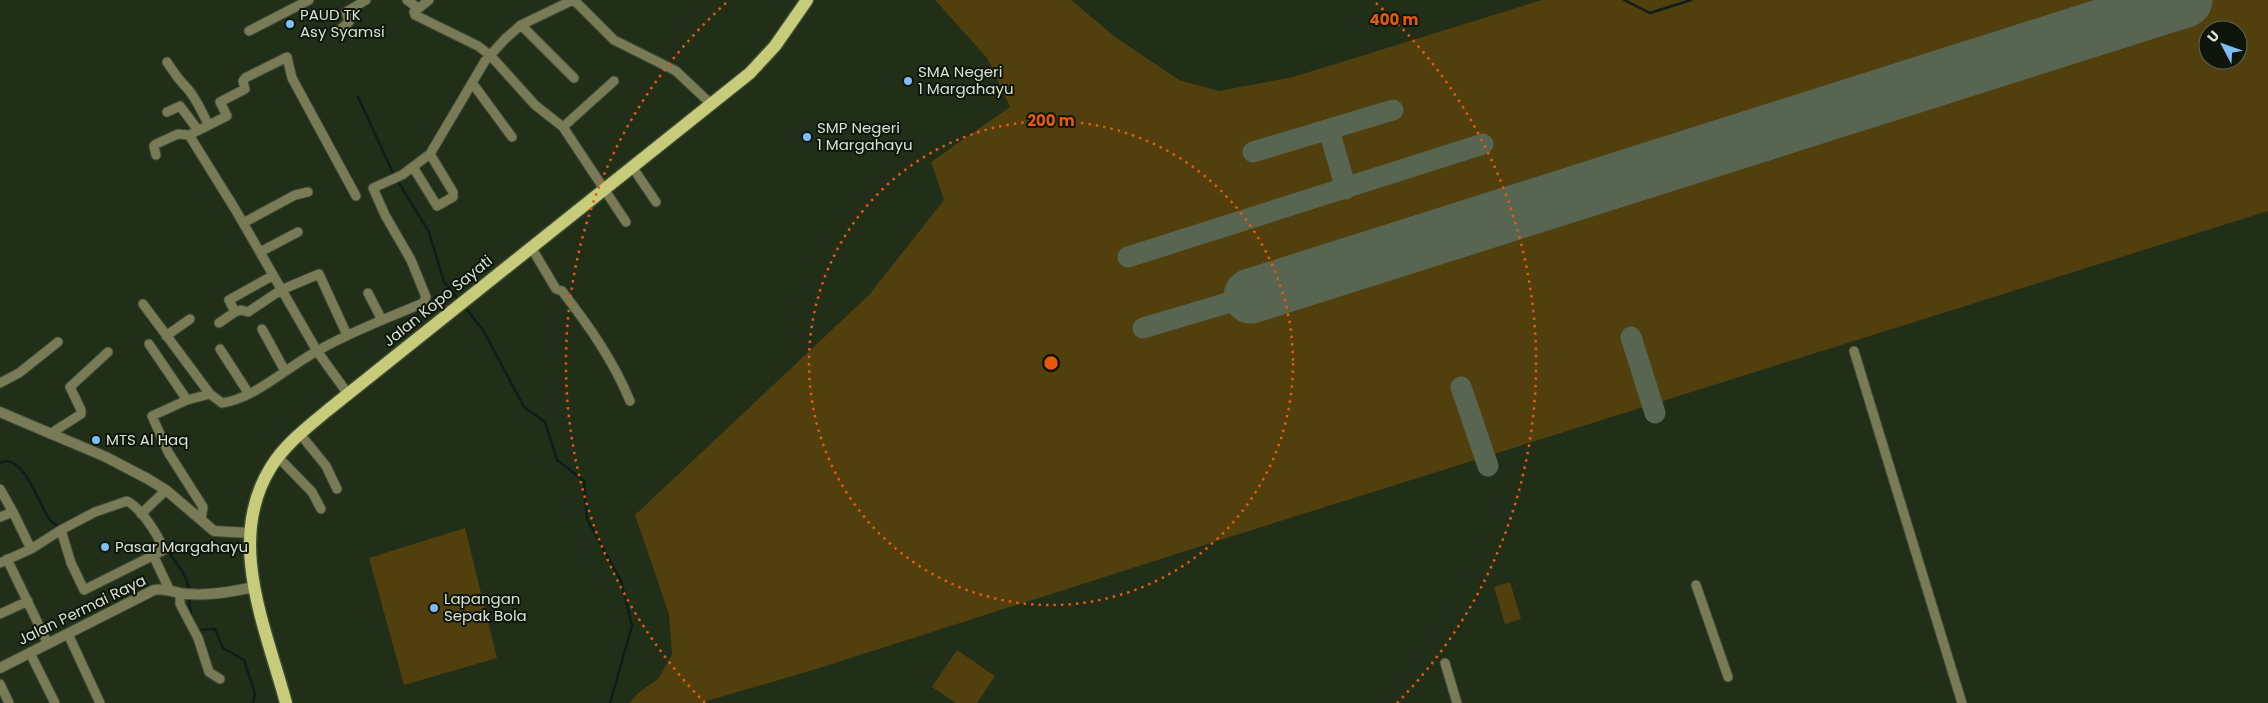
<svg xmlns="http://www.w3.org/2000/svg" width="2268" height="703" font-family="Poppins,sans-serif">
<rect width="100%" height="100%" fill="#212f18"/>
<path fill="#513f0d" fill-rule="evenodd" d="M935 0H1071L1115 37 1179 80 1219 91 1293 77 1542 0H2268V211L1236 535 813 670 700 703H629L638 693 658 679 672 655 669 614 635 515 869 295 944 200 931 162 1010 107 987 58ZM2208 30H2238V60H2208Z
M465 528 497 658 404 685 369 558Z
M1510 582 1521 619 1505 624 1494 587Z
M957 650 995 676 977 703H956L932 687Z"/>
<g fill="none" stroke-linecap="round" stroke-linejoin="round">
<path stroke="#0c1e1a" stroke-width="2.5" d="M1624 0 1650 13 1691 0
M358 97 394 175
M397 180 429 232 444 282 459 300
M464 306 483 330 524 407 545 422 557 460 584 481 587 519 621 581 632 626 610 703
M0 463C23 451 40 507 50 520 53 524 56 525 60 527
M167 549C175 563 188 574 189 592
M189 597 191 617
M198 630 215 629 223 648 244 660 255 694 253 703"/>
<path stroke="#586550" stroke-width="21" d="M1329 130 1346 189
M1253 152 1393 110
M1128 257 1483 144
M1143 328 1251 296
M1631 337 1655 413
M1461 387 1488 466"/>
<path stroke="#586550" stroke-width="55" d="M1251 296 2185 0"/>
<g stroke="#3e4b36" stroke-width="11">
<path id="minor" d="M407 0 418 8
M429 0 414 12 415 15 478 46 490 55 535 105 563 127 626 222
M574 0 614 40 676 71 711 104
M521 25 574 78
M249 31 309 0
M337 32 349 22 346 12 366 0
M167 62C173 71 178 79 186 87 195 96 202 112 208 124
M473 84 512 137
M167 112 180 106 198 130
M563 127 614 81
M156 155 154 146 156 144 178 134 189 135
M413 167 437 206 453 197V192L430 154
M633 168 656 202
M243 223 295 195 308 192
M531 247 556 289 562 291C589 326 613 360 630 401
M260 252 298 232
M368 293 382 320
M143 304 210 394
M235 312 229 300 272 276
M219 323 235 312 241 310 248 312 281 290 319 274 347 335
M262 329 285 371
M166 336 190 319
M149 344 187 400
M220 349 249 394
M1854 351 1962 703
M0 383 19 373 58 342
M348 394 317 351 235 209 189 135 227 116 220 102 245 89 243 81 245 78 287 57 292 78 356 196
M50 434 81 414V410L70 387 108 352
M300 434 326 466 337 489
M278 457 312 492 321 509
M0 489 13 512
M127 501C142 509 158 535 164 550L84 590 71 563 61 530 95 512Z
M141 514 166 490
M0 517 13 512 31 549
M201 520 203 507 168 452 152 416 187 400 210 394 222 403C254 399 290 365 319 350 352 331 388 318 423 303L426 297 411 260 385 215 373 188 402 175 430 154 485 61 505 39 521 25 573 0
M154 557 169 589
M7 559 48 644
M0 563 31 549 61 530
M1696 585 1728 677
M180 593V604L198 638 209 672 220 679
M0 614 28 601
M68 634 100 703
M30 653 55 703
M1445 663 1457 703
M0 684 9 703"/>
</g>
<g stroke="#3e4b36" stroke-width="12">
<path id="tertiary" d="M0 412 106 457 148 479 166 490 214 531 250 533
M0 668 154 590C167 587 176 594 188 594 210 596 232 592 254 587"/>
</g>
<g stroke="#3e4b36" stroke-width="15">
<path id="primary" d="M286 703C266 628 225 540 271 467 285 444 308 427 328 410L750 73 775 46 807 0"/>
</g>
<use href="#minor" stroke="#787b55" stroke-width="9"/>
<use href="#tertiary" stroke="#787b55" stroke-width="10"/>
<use href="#primary" stroke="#c7cc7b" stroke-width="12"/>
</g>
<g fill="none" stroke="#e8590c" stroke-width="2.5" stroke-dasharray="2.5 5">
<circle cx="1051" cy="363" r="242"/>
<path d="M705 703A485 485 0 0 1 726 3M1376 3A485 485 0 0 1 1397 703"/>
</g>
<g fill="#7dbef9" stroke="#0e150b" stroke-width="2">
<circle cx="290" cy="24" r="5"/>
<circle cx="908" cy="81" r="5"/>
<circle cx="807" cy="137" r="5"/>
<circle cx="96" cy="440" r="5"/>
<circle cx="105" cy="547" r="5"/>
<circle cx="434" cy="608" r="5"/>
</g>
<g text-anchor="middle" stroke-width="4" stroke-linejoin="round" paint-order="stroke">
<g font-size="15" fill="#d8e1d3" stroke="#0e150b" text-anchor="start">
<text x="300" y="20">PAUD TK<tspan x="300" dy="17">Asy Syamsi</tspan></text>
<text x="918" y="77">SMA Negeri<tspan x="918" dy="17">1 Margahayu</tspan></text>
<text x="817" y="133">SMP Negeri<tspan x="817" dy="17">1 Margahayu</tspan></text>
<text x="106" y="445">MTS Al Haq</text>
<text x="115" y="552">Pasar Margahayu</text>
<text x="444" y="604">Lapangan<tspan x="444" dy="17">Sepak Bola</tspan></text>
</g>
<g font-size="15" fill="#d8e1d3" stroke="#0e150b">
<text transform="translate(438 301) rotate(-39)" y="5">Jalan Kopo Sayati</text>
<text transform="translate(82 610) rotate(-26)" y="5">Jalan Permai Raya</text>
</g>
</g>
<circle cx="1051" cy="363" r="8" fill="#e8590c" stroke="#0e150b" stroke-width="2.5"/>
<g font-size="15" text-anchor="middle" font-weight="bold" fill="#e8590c" stroke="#0e150b" stroke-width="4" stroke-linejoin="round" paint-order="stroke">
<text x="1394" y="25">400 m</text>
<text x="1051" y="126">200 m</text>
</g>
<g transform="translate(2223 45) rotate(311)"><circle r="24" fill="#0e150b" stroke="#5f675b"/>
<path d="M0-4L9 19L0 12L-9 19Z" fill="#7dbef9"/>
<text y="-8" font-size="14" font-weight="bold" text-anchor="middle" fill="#d8e1d3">U</text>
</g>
</svg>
